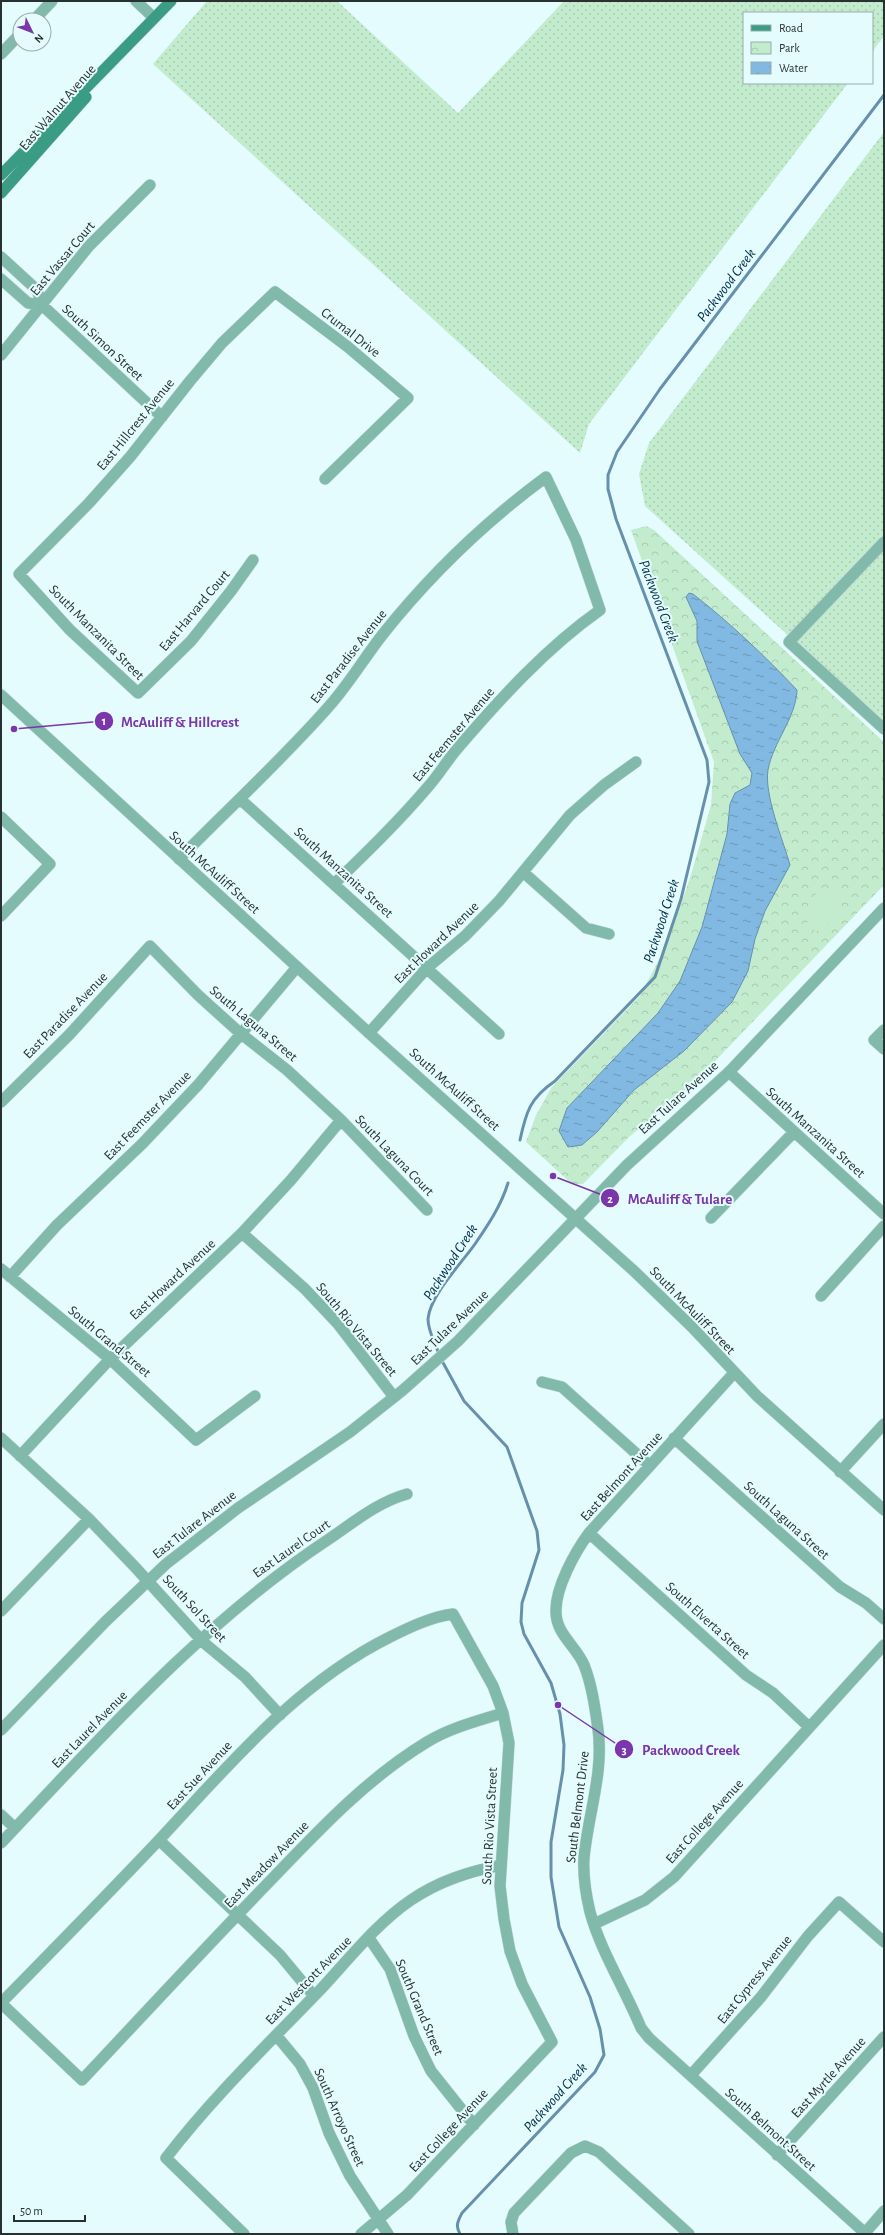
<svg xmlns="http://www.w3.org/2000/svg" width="885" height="2235" font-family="'Alegreya Sans',sans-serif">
<defs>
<pattern id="grass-dots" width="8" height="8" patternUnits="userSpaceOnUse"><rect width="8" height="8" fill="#c3ebcd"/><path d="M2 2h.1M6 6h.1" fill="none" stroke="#a8cab0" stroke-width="1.8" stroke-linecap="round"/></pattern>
<pattern id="park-crowns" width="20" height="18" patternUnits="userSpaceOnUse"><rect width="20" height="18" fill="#c3ebcd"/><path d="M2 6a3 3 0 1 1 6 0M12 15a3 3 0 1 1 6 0" fill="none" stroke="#a8cab0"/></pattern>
<pattern id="water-ripples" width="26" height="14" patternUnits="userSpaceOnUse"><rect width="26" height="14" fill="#82b9e2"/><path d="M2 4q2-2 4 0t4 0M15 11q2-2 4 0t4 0" fill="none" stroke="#6a97b8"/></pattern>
</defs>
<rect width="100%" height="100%" fill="#e4fcfd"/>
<path fill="url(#grass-dots)" d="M207 1H337L458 113 564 1H884V36L872 52V13H744V83H848L589 424 580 453 153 64Z
M884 132V722L645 506 639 474 649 443Z"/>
<path fill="url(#park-crowns)" d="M646 526 654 530 884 742V885L695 1082 629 1137 583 1184H572L526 1142 536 1115 552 1087 640 996 668 942 691 875 711 805 714 762 631 530Z"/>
<path fill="#c3ebcd" d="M817 887 843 891 838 916C828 919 827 930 815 931L806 926C810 919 806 915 807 908L813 906Z"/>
<path fill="url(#water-ripples)" stroke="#6790ad" d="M689 593 693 594C730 623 765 656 797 690 796 718 773 742 768 770 764 795 783 840 790 865L765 911 755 939 748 971 732 1002 684 1051 634 1090 597 1132 582 1145 568 1147 559 1131 567 1108 658 1013 680 981 702 927 727 834 730 804 735 793 750 785 752 773 740 754 697 641V621L686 597Z"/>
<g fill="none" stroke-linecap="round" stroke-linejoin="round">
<path stroke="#6790ad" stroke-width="3" d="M520 1140C526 1112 530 1098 555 1081L655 977 681 899 709 782 707 760 616 519 608 489V475L617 452 660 389 884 95
M439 1354C435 1343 428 1331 428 1319 430 1295 461 1264 475 1244 488 1225 501 1206 508 1183
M441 1359 464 1401 507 1447 537 1531 539 1550 522 1603 521 1622 524 1634 551 1683 560 1714 564 1745 563 1770 551 1842V1877L559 1927 590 1997 600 2029 604 2055 595 2072 462 2213C458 2221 455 2226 460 2234"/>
<g stroke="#c2d7d8" stroke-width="12">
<path id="minor" d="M136 1 154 18
M34 20 52 1
M1 54 20 34
M1 257 37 290 42 305 162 417
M1 279 28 303 42 305
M1 355 89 246 150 185
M884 542 789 642 884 729
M253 560 231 591 191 641 138 693 70 630 19 574 89 503 130 457 190 381 222 343 275 292 348 347 408 398 325 479
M240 799 499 1034
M1 817 50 864 1 916
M179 859C230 807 283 759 331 704 350 682 365 657 383 634 430 575 485 522 546 477L576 540 600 610C546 648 500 699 457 749 446 762 438 776 427 788 398 822 366 853 334 884
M523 872 586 928 609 934
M884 1030 874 1040 884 1049
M369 1033 427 968 465 936 499 901 570 815 604 785 636 762
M729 1072 884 1214
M1 1102 69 1035 150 946 198 995 240 1033 287 1070 341 1120 427 1210
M711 1218 794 1132
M242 1233 305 1289 338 1324 394 1397
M1 1269 110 1359 196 1440 255 1396
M10 1277 57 1225 142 1144 198 1085 297 967
M821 1296 884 1226
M734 1373 589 1533C575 1552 555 1588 556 1612 556 1634 576 1646 584 1665 592 1685 595 1708 598 1729 604 1773 588 1814 584 1858 583 1874 586 1895 590 1912 601 1952 625 1989 641 2028L649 2038 865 2233
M542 1382 562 1387 649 1465
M1 1438 89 1519 135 1567 203 1642 245 1677 280 1715
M674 1438 840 1587 866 1603 884 1619
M20 1456 110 1359 242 1233 291 1180 341 1120
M840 1472 884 1424
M589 1533 746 1675 773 1693 809 1727
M1 1611 89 1519
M1 1815 15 1828
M159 1840 280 1955 314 1996
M1 1843C104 1734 203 1622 329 1539 354 1522 378 1502 407 1494
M594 1924 645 1900 674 1877 884 1645
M369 1938 390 1969 414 2036 431 2071 474 2125
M1 2003C54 1949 107 1895 159 1840 229 1765 297 1683 390 1637 410 1627 431 1617 453 1614L493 1686 503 1713 509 1743 500 1886 504 1919 510 1951 522 1984 552 2042 407 2195 361 2234
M1 2003 82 2080C144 2014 206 1947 269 1882 318 1831 366 1779 427 1742 450 1728 477 1721 503 1713
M276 2035 300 2064 313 2088 329 2133 350 2176 388 2234
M691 2075 761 1997 808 1936 839 1902 884 1942
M777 2155 884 2037
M244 2234 166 2158C212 2098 268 2044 321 1989 349 1959 377 1923 411 1900 439 1881 468 1872 501 1865
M513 2234 511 2222 514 2213 571 2153 585 2146 599 2152 689 2234
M864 2234 884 2211"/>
</g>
<g stroke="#c2d7d8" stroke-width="12">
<path id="tertiary" d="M1 695 369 1033 634 1271 692 1327 757 1396 884 1510
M1 1730 105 1622 166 1564 238 1508 350 1432 403 1390 458 1341 627 1165 729 1072 884 908"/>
</g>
<g stroke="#c2d7d8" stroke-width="12">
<path id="secondary" d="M1 175 171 1
M1 193 86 97"/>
</g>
<use href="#minor" stroke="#81baaa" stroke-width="11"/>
<use href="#tertiary" stroke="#81baaa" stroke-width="11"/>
<use href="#secondary" stroke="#3a9c85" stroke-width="11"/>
</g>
<g text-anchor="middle" stroke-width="4" stroke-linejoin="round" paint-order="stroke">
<g font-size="14" fill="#283131" stroke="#e4fcfd">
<text transform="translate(57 107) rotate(-49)" y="5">East Walnut Avenue</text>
<text transform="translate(62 258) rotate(-50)" y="5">East Vassar Court</text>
<text transform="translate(351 332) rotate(38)" y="5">Crumal Drive</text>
<text transform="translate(103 342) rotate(43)" y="5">South Simon Street</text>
<text transform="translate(135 424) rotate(-51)" y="5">East Hillcrest Avenue</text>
<text transform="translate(194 610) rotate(-50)" y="5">East Harvard Court</text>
<text transform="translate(97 632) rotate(45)" y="5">South Manzanita Street</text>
<text transform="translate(348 656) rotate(-52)" y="5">East Paradise Avenue</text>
<text transform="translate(453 734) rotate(-50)" y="5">East Feemster Avenue</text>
<text transform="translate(215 872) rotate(42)" y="5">South McAuliff Street</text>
<text transform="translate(344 872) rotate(42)" y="5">South Manzanita Street</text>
<text transform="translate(436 942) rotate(-44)" y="5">East Howard Avenue</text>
<text transform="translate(65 1015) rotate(-46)" y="5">East Paradise Avenue</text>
<text transform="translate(254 1023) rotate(40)" y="5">South Laguna Street</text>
<text transform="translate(455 1089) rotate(42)" y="5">South McAuliff Street</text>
<text transform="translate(678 1097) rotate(-42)" y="5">East Tulare Avenue</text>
<text transform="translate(147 1115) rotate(-46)" y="5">East Feemster Avenue</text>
<text transform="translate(816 1132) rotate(42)" y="5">South Manzanita Street</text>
<text transform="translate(395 1155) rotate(46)" y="5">South Laguna Court</text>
<text transform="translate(172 1279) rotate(-43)" y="5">East Howard Avenue</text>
<text transform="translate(693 1310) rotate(46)" y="5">South McAuliff Street</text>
<text transform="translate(449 1327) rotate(-44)" y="5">East Tulare Avenue</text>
<text transform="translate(357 1329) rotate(50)" y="5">South Rio Vista Street</text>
<text transform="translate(110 1341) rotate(40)" y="5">South Grand Street</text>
<text transform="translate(621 1476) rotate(-48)" y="5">East Belmont Avenue</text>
<text transform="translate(787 1520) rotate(42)" y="5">South Laguna Street</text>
<text transform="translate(194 1524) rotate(-38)" y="5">East Tulare Avenue</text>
<text transform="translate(291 1548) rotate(-35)" y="5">East Laurel Court</text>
<text transform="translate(195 1608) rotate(47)" y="5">South Sol Street</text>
<text transform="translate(708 1620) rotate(42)" y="5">South Elverta Street</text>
<text transform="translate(89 1729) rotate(-46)" y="5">East Laurel Avenue</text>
<text transform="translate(199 1775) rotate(-47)" y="5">East Sue Avenue</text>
<text transform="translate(577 1807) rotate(-83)" y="5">South Belmont Drive</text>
<text transform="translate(704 1821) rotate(-48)" y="5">East College Avenue</text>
<text transform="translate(489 1826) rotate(-87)" y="5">South Rio Vista Street</text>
<text transform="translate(266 1864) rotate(-46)" y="5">East Meadow Avenue</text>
<text transform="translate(754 1979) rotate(-51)" y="5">East Cypress Avenue</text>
<text transform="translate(308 1980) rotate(-46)" y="5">East Westcott Avenue</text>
<text transform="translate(420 2007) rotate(67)" y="5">South Grand Street</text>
<text transform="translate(828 2077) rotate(-48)" y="5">East Myrtle Avenue</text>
<text transform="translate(340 2117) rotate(66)" y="5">South Arroyo Street</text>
<text transform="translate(771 2129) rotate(42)" y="5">South Belmont Street</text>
<text transform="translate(448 2130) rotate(-47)" y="5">East College Avenue</text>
</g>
<g font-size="15" font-style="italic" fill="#002d47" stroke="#e4fcfd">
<text transform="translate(726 285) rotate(-53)" y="5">Packwood Creek</text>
<text transform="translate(659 601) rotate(69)" y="5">Packwood Creek</text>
<text transform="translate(661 921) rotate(-72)" y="5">Packwood Creek</text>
<text transform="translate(450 1262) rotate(-57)" y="5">Packwood Creek</text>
<text transform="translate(555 2097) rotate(-48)" y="5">Packwood Creek</text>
</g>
</g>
<path fill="none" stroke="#7a36aa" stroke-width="1.5" d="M14 729L104 721M553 1176L610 1198M558 1705L624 1749"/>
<g fill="#7a36aa" stroke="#e4fcfd" stroke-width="1.5">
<circle cx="14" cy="729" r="4"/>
<circle cx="553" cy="1176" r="4"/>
<circle cx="558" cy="1705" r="4"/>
<circle cx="104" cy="721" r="10"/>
<circle cx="610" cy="1198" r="10"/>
<circle cx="624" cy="1749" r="10"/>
</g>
<g font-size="12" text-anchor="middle" font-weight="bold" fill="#fff">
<text x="104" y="725">1</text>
<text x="610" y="1203">2</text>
<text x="624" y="1754">3</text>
</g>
<g font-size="15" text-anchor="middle" font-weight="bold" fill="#7a36aa" stroke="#e4fcfd" stroke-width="4" stroke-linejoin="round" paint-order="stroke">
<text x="180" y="727">McAuliff &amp; Hillcrest</text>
<text x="680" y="1204">McAuliff &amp; Tulare</text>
<text x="691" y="1755">Packwood Creek</text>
</g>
<rect width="885" height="2235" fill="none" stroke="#283131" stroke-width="4"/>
<rect x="743" y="12" width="130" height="72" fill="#e4fcfd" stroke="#99abab"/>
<rect x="751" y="25" width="20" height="6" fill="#3a9c85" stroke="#99abab"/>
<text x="779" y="32" font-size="12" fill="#283131">Road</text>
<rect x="751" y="42" width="20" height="12" fill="url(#park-crowns)" stroke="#99abab"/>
<text x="779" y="52" font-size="12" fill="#283131">Park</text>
<rect x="751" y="62" width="20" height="12" fill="url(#water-ripples)" stroke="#99abab"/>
<text x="779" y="72" font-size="12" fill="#283131">Water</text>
<g transform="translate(32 32) rotate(133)"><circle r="19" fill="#e4fcfd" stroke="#99abab"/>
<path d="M0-3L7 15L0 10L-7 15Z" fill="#7a36aa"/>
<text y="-6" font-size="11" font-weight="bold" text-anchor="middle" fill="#283131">N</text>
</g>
<path d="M14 2215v6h71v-6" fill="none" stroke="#283131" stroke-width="2"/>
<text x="20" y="2215" font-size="12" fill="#283131" stroke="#e4fcfd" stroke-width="3" paint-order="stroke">50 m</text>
</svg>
